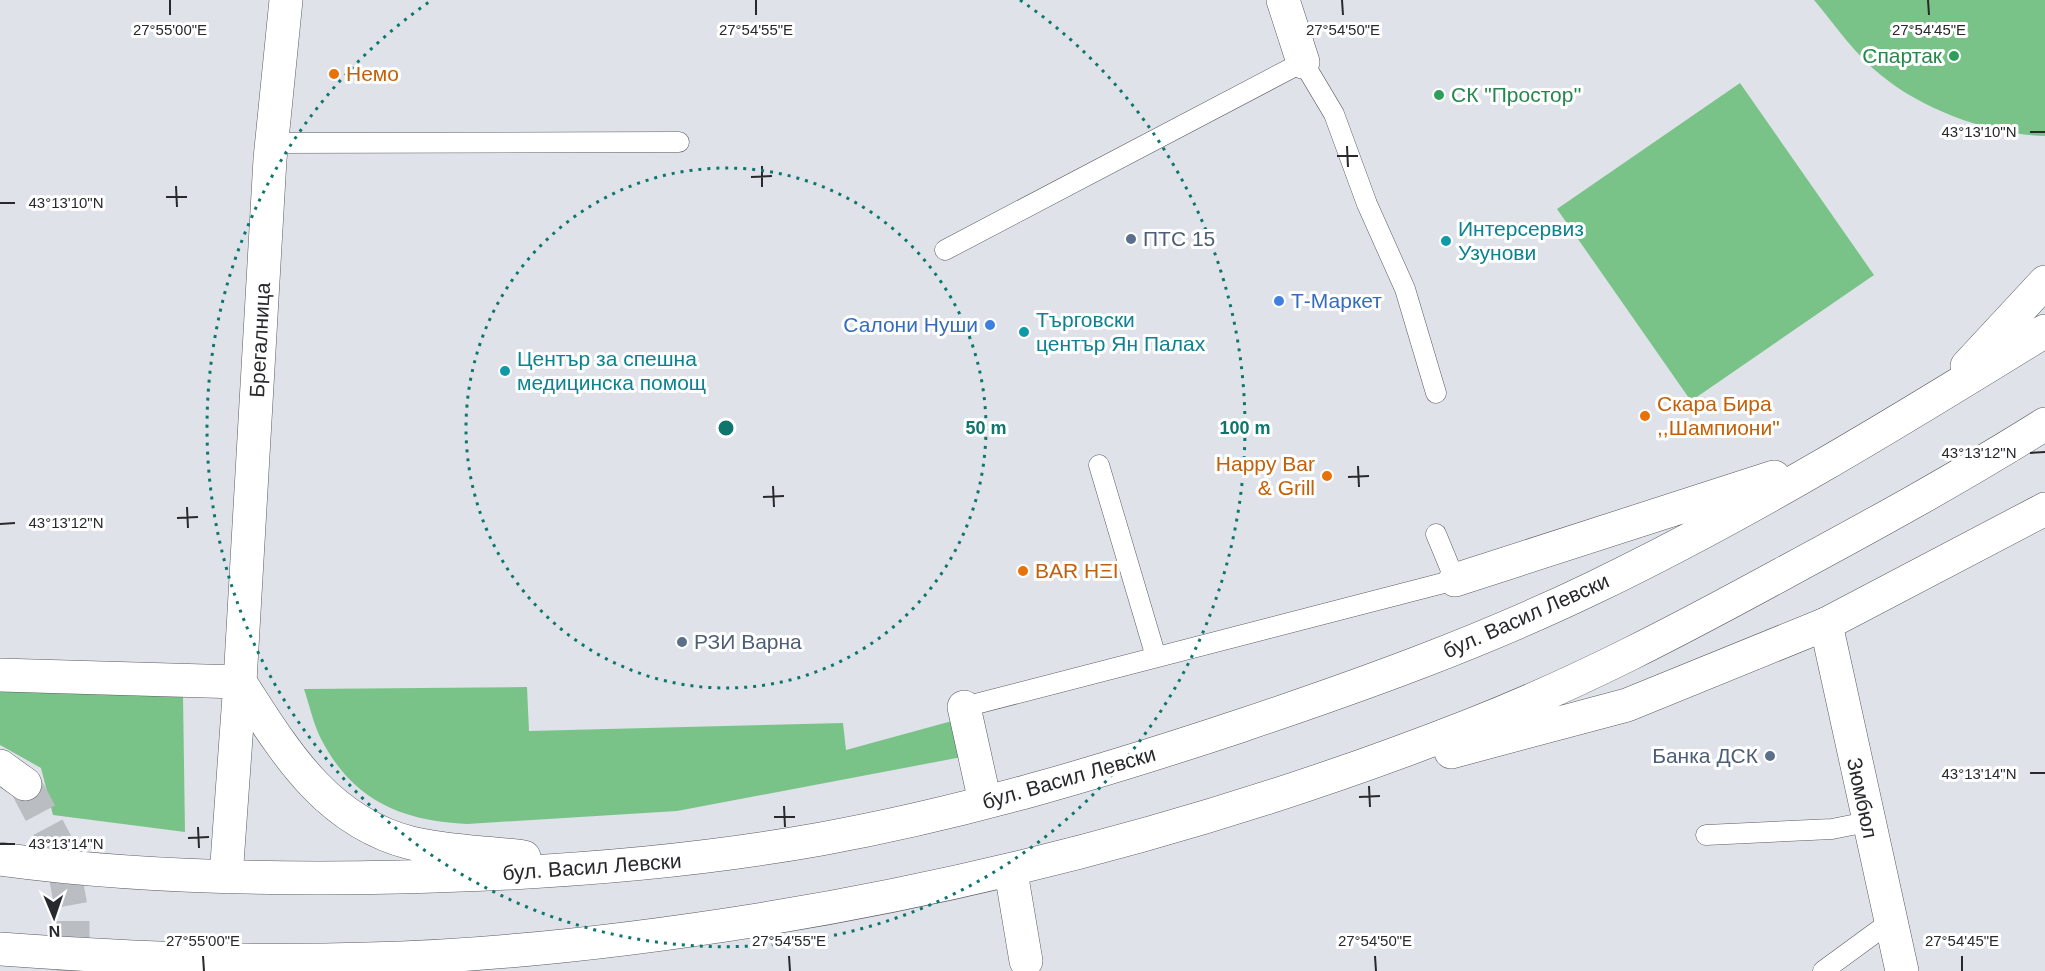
<svg xmlns="http://www.w3.org/2000/svg" width="2045" height="971" font-family="Arial,sans-serif">
<rect width="100%" height="100%" fill="#dfe3e9"/>
<path fill="#7ac388" d="M1814 0H2045V136C1992 135 1923 110 1882 76 1856 56 1835 25 1814 0Z
M1740 83 1874 275 1691 401 1557 209Z
M527 687 529 731 843 723 846 750 952 721 962 757 677 811 467 824C400 821 351 799 320 737 313 722 309 704 304 689Z
M0 689 183 695 185 832 53 815 41 768 0 745Z"/>
<g fill="none" stroke-linecap="round" stroke-linejoin="round">
<path stroke="#babec3" stroke-width="33" stroke-dasharray="33 16" stroke-linecap="butt" d="M25 784 61 852 73 918V971"/>
<g stroke="#585b61" stroke-width="21">
<path id="lane" d="M272 143 679 142
M945 250 1303 62 1334 114 1367 204 1405 289 1436 393
M1099 465 1156 657
M964 707 1455 580 1436 534
M1706 835 1832 829 1867 822
M1823 971 1890 922"/>
</g>
<g stroke="#585b61" stroke-width="34">
<path id="street" d="M1283 0 1303 62
M0 675 240 682
M1902 971 1826 624 2045 509"/>
</g>
<g stroke="#585b61" stroke-width="34">
<path id="secondary" d="M240 682 270 159 286 0
M0 766 25 784"/>
</g>
<g stroke="#585b61" stroke-width="34">
<path id="highway" d="M1967 366 2045 282
M1455 580 1774 477
M240 682C284 750 325 821 411 843 447 852 487 852 524 857
M964 707 985 802
M1451 752 1627 705 1826 624
M0 859C132 877 267 880 400 877 542 874 682 864 821 839 964 813 1102 772 1240 726 1359 686 1479 643 1593 588 1749 513 1898 422 2045 331
M1011 872 1026 961
M226 877 240 682
M0 949C122 958 245 963 367 959 500 956 633 940 764 919 1007 879 1242 815 1471 725 1579 683 1681 629 1782 574 1871 526 1959 478 2045 424"/>
</g>
<use href="#lane" stroke="#fff" stroke-width="20"/>
<use href="#street" stroke="#fff" stroke-width="33"/>
<use href="#secondary" stroke="#fff" stroke-width="33"/>
<use href="#highway" stroke="#fff" stroke-width="33"/>
</g>
<path fill="none" stroke="#28292c" stroke-width="2" d="M170 0V15M756 0V15M1342 0 1343 15M1928 0 1929 15M2030 132H2045M1347 146 1348 167M1337 156H1358M762 166V187M751 177 772 176M176 186 177 207M166 197H187M0 203H15M2030 453 2045 452M1358 466 1359 487M1348 477 1369 476M773 486 774 507M763 497 784 496M187 507 188 528M177 518 198 517M0 524 15 523M2030 773H2045M1369 786 1370 807M1359 797 1380 796M784 806 785 827M774 817H795M198 827 199 848M188 838 209 837M0 844H15M203 956 204 971M789 956 790 971M1375 956 1376 971M1962 956V971"/>
<g fill="none" stroke="#0f766e" stroke-width="3" stroke-dasharray="3 6">
<circle cx="726" cy="428" r="260"/>
<path d="M1020 0A519 519 0 1 1 432 0"/>
</g>
<g fill="#2e9e5b" stroke="#fff" stroke-width="2">
<circle cx="1954" cy="56" r="6"/>
<circle cx="1439" cy="95" r="6"/>
</g>
<g fill="#e8710a" stroke="#fff" stroke-width="2">
<circle cx="334" cy="74" r="6"/>
<circle cx="1645" cy="416" r="6"/>
<circle cx="1327" cy="476" r="6"/>
<circle cx="1023" cy="571" r="6"/>
</g>
<g fill="#5c6f8a" stroke="#fff" stroke-width="2">
<circle cx="1131" cy="239" r="6"/>
<circle cx="682" cy="642" r="6"/>
<circle cx="1770" cy="756" r="6"/>
</g>
<g fill="#0f9aa8" stroke="#fff" stroke-width="2">
<circle cx="1446" cy="241" r="6"/>
<circle cx="1024" cy="332" r="6"/>
<circle cx="505" cy="371" r="6"/>
</g>
<g fill="#3f7fe0" stroke="#fff" stroke-width="2">
<circle cx="1279" cy="301" r="6"/>
<circle cx="990" cy="325" r="6"/>
</g>
<g text-anchor="middle" stroke-width="6" stroke-linejoin="round" paint-order="stroke">
<g font-size="21" fill="#27864d" stroke="#fff" text-anchor="end">
<text x="1942" y="63">Спартак</text>
<text x="1451" y="102" text-anchor="start">СК "Простор''</text>
</g>
<g font-size="21" fill="#c56008" stroke="#fff" text-anchor="start">
<text x="346" y="81">Немо</text>
<text x="1657" y="411">Скара Бира<tspan x="1657" dy="24">,,Шампиони"</tspan></text>
<text x="1315" y="471" text-anchor="end">Happy Bar<tspan x="1315" dy="24">&amp; Grill</tspan></text>
<text x="1035" y="578">BAR HΞI</text>
</g>
<g font-size="21" fill="#0d838f" stroke="#fff" text-anchor="start">
<text x="1458" y="236">Интерсервиз<tspan x="1458" dy="24">Узунови</tspan></text>
<text x="1036" y="327">Търговски<tspan x="1036" dy="24">център Ян Палах</tspan></text>
<text x="517" y="366">Център за спешна<tspan x="517" dy="24">медицинска помощ</tspan></text>
</g>
<g font-size="21" fill="#4e5e75" stroke="#fff" text-anchor="start">
<text x="1143" y="246">ПТС 15</text>
<text x="694" y="649">РЗИ Варна</text>
<text x="1758" y="763" text-anchor="end">Банка ДСК</text>
</g>
<g font-size="21" fill="#366cbe" stroke="#fff" text-anchor="start">
<text x="1291" y="308">Т-Маркет</text>
<text x="978" y="332" text-anchor="end">Салони Нуши</text>
</g>
<g font-size="21" fill="#28292c" stroke="#fff">
<text transform="translate(260 340) rotate(-87)" y="7">Брегалница</text>
<text transform="translate(1526 616) rotate(-24)" y="7">бул. Васил Левски</text>
<text transform="translate(1069 778) rotate(-16)" y="7">бул. Васил Левски</text>
<text transform="translate(1862 798) rotate(78)" y="7">Зюмбюл</text>
<text transform="translate(592 867) rotate(-4)" y="7">бул. Васил Левски</text>
</g>
</g>
<g font-size="15" text-anchor="middle" fill="#28292c" stroke="#fff" stroke-width="6" stroke-linejoin="round" paint-order="stroke">
<text x="170" y="35">27°55'00"E</text>
<text x="756" y="35">27°54'55"E</text>
<text x="1343" y="35">27°54'50"E</text>
<text x="1929" y="35">27°54'45"E</text>
<text x="1979" y="137">43°13'10"N</text>
<text x="66" y="208">43°13'10"N</text>
<text x="1979" y="458">43°13'12"N</text>
<text x="66" y="528">43°13'12"N</text>
<text x="1979" y="779">43°13'14"N</text>
<text x="66" y="849">43°13'14"N</text>
<text x="203" y="946">27°55'00"E</text>
<text x="789" y="946">27°54'55"E</text>
<text x="1375" y="946">27°54'50"E</text>
<text x="1962" y="946">27°54'45"E</text>
</g>
<circle cx="726" cy="428" r="9" fill="#0f766e" stroke="#fff" stroke-width="3"/>
<g font-size="18" text-anchor="middle" font-weight="bold" fill="#0f766e" stroke="#fff" stroke-width="6" stroke-linejoin="round" paint-order="stroke">
<text x="986" y="434">50 m</text>
<text x="1245" y="434">100 m</text>
</g>
<g transform="translate(54 917) rotate(178)" stroke="#ffffff" stroke-width="4.5" paint-order="stroke">
<path d="M0-4.5L10 22L0 15L-10 22Z" fill="#28292c"/>
<text y="-9" font-size="16" font-weight="bold" text-anchor="middle" fill="#28292c">N</text>
</g>
</svg>
